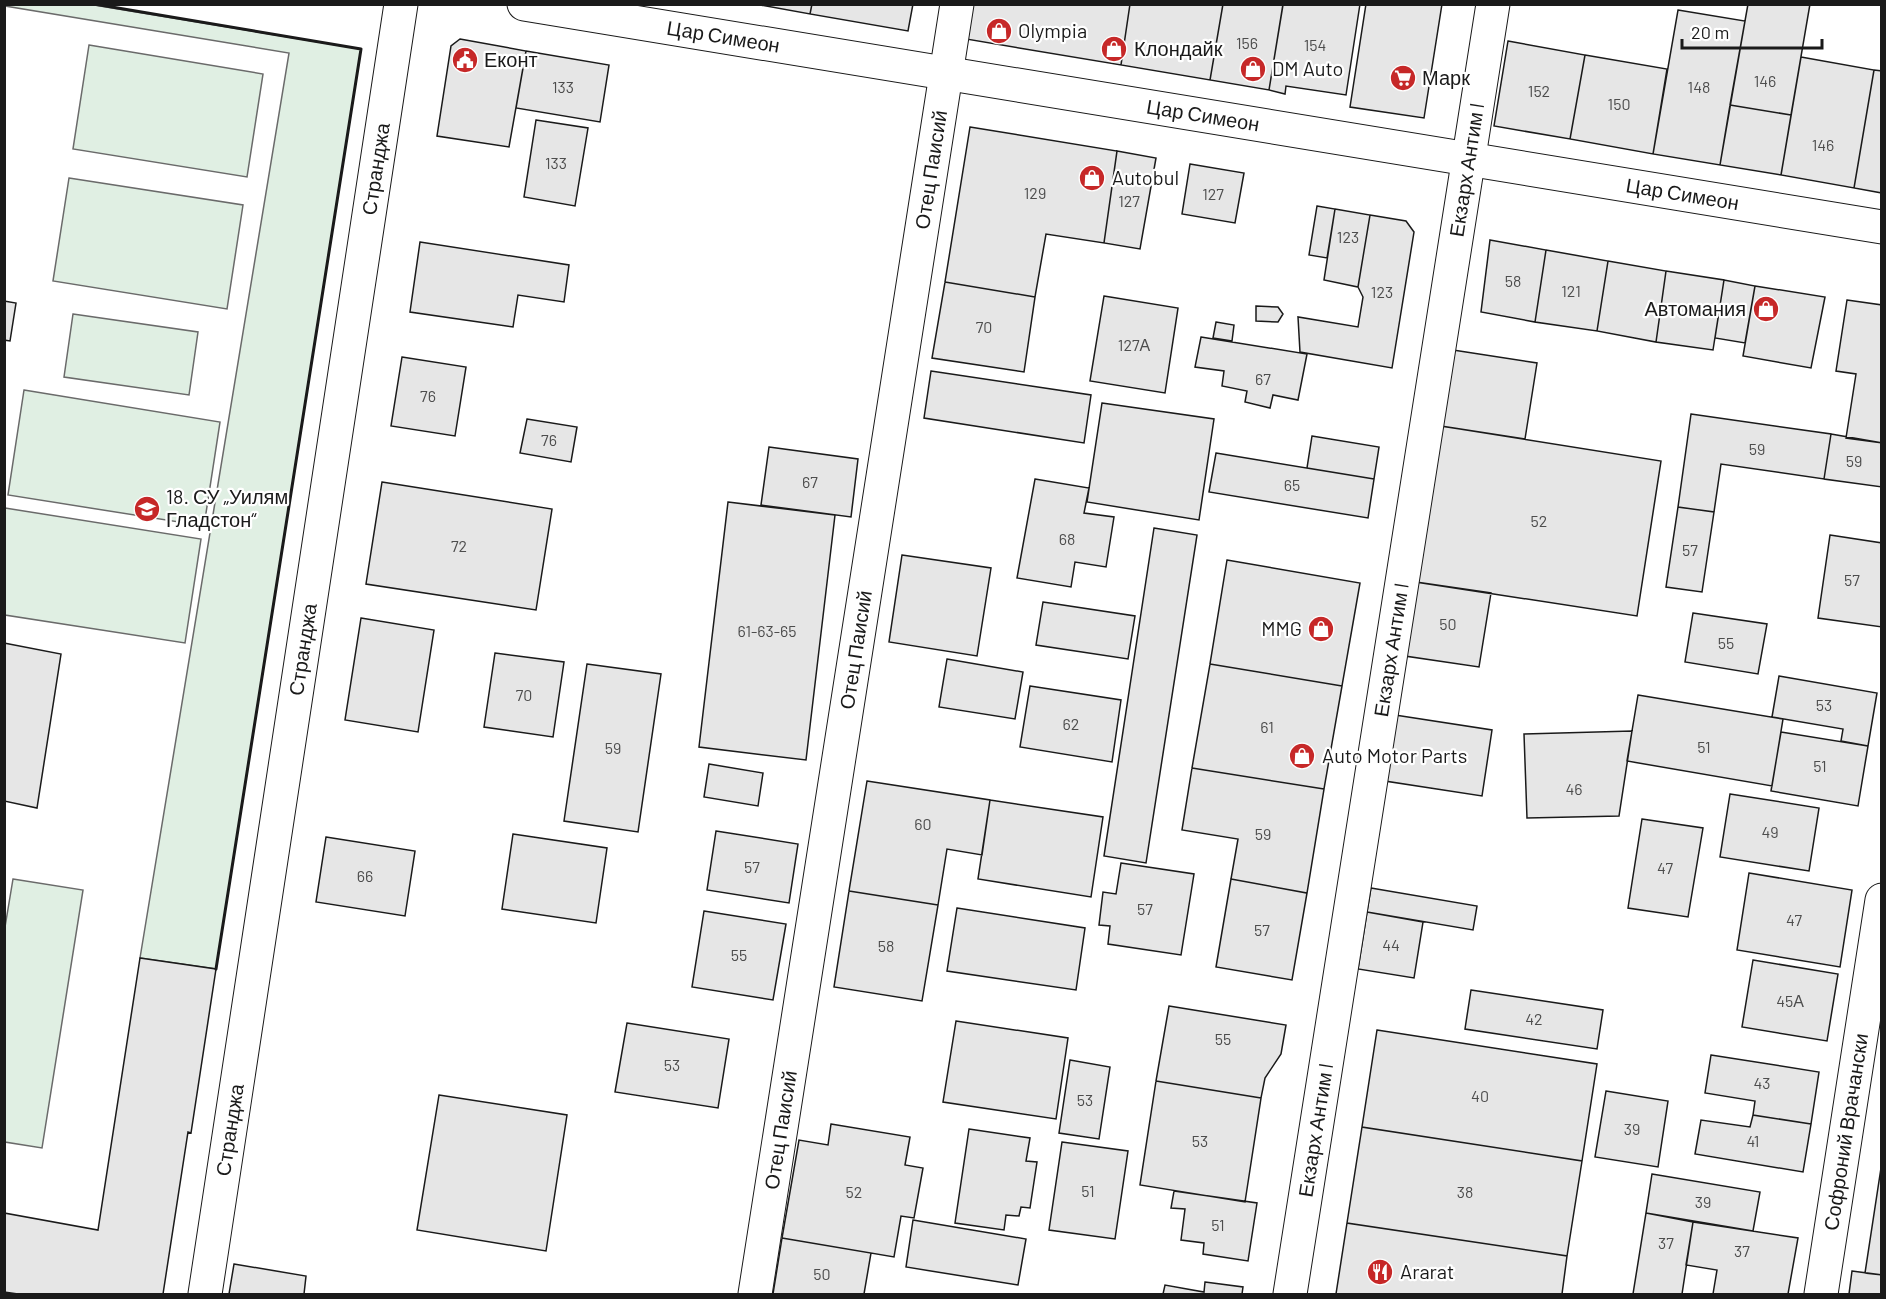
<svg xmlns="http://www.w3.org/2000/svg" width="1886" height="1299" font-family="Barlow,sans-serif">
<rect width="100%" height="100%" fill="#fff"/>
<path fill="#e0efe3" stroke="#6a6a6a" stroke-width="1.5" d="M4 5H94L361 49 216 969 140 958 289 53 5 6Z
M89 45 263 74 247 177 73 149Z
M69 178 243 205 227 309 53 281Z
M73 314 198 332 189 395 64 377Z
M24 390 220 422 204 526 8 495Z
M5 508 201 539 185 643 5 615Z
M13 879 83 890 42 1148 5 1142 4 933Z"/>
<path fill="#e6e6e6" stroke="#1a1a1a" stroke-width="1.5" d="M755 4H812L810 14Z
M812 4H913L908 31 810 14Z
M972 4H1130L1121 65 966 39Z
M1130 4H1223L1210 80 1121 65Z
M1223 4 1283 5 1269 90 1210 80Z
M1360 4 1346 95 1286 86 1285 94 1269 90 1283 4Z
M1366 4H1442L1424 118 1350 107Z
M1748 4H1810L1791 115 1730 105Z
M1678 10 1745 21 1720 165 1653 154Z
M460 39 526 51 509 147 437 136 451 46Z
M1508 41 1585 55 1570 139 1494 126Z
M526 51 609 65 600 122 516 108Z
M1585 55 1667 69 1653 154 1570 139Z
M1801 57 1874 70 1854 188 1781 175Z
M1874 70 1882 71V193L1854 188Z
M1730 105 1791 115 1781 175 1720 165Z
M536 120 588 128 575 206 524 197Z
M970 127 1117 151 1104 243 1046 234 1035 297 945 282Z
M1117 151 1156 158 1140 249 1104 243Z
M1190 164 1244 173 1235 223 1182 214Z
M1317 206 1335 209 1327 258 1309 255Z
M1335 209 1370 215 1358 287 1324 280Z
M1370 215 1406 221 1414 232 1392 368 1300 352 1298 317 1358 327 1363 297 1358 287Z
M1490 240 1546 250 1535 322 1481 312Z
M420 242 569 265 564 302 518 295 513 327 410 312Z
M1546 250 1608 261 1597 331 1535 322Z
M1608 261 1666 271 1656 342 1597 331Z
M1666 271 1724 280 1713 350 1656 342Z
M1724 280 1755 286 1745 343 1715 338Z
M945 282 1035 297 1024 372 932 358Z
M1755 286 1825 297 1811 368 1743 356Z
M1104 296 1178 308 1165 393 1090 381Z
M1847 300 1882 305V443L1846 438 1856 374 1836 371Z
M4 301 16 303 10 341 4 340Z
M1256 306 1278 307 1283 314 1278 322 1256 321Z
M1216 322 1234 325 1232 341 1213 338Z
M1201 337 1307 354 1298 400 1273 395 1270 408 1245 402 1247 391 1222 386 1224 371 1195 367Z
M1453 350 1537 363 1525 439 1441 426Z
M402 357 466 367 455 436 391 426Z
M931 371 1091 395 1084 443 924 418Z
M1102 403 1214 419 1199 520 1087 502Z
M1691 414 1831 434 1824 479 1721 464 1714 512 1678 507Z
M527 419 577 427 571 462 520 453Z
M1441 426 1661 461 1637 616 1416 582Z
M1831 434 1882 443V487L1824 479Z
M1312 436 1379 447 1374 479 1307 468Z
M769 447 858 459 851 517 761 505Z
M1216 453 1374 479 1368 518 1209 492Z
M1035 479 1089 488 1084 513 1114 517 1106 567 1075 562 1071 587 1017 578Z
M382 482 552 509 536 610 366 584Z
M728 502 835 515 806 760 699 747Z
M1678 507 1714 512 1702 592 1666 587Z
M1154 528 1197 535 1146 863 1104 856Z
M1830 535 1882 543V627L1818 618Z
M902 555 991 568 977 656 889 642Z
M1227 560 1360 583 1342 686 1210 664Z
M1416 582 1491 593 1479 667 1405 656Z
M1043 602 1135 616 1128 659 1036 645Z
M1693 613 1767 624 1758 674 1685 662Z
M361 618 434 630 418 732 345 720Z
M4 643 61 654 37 808 4 801Z
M495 653 564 662 553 737 484 727Z
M947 659 1023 672 1015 719 939 707Z
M587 664 661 674 638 832 564 821Z
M1210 664 1342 686 1324 789 1192 768Z
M1779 676 1877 693 1868 746 1841 741 1843 729 1772 717Z
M1030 686 1121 700 1112 762 1020 747Z
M1638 695 1783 719 1772 786 1627 761Z
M1395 715 1492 730 1482 796 1385 781Z
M1632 731 1619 816 1527 818 1524 734Z
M1781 732 1868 746 1858 806 1771 791Z
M709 764 763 773 758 806 704 797Z
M1192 768 1324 789 1307 893 1231 879 1238 839 1182 830Z
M867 781 990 800 982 855 947 849 938 905 849 891Z
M1730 794 1819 808 1809 871 1720 857Z
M990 800 1103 817 1091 897 978 879Z
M1642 819 1703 828 1688 917 1628 908Z
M716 831 798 844 789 903 707 890Z
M513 834 607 848 596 923 502 909Z
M326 837 415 851 405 916 316 902Z
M1121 863 1194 874 1181 955 1108 944 1110 926 1099 925 1103 892 1116 894Z
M1749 873 1852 890 1840 967 1737 950Z
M1231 879 1307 893 1292 980 1216 967Z
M1371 888 1477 906 1473 930 1367 912Z
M849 891 938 905 922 1001 834 987Z
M957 908 1085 928 1076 990 947 971Z
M704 911 786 924 773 1000 692 987Z
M1367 912 1423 922 1414 978 1358 969Z
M140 958 216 969 191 1133 188 1132 163 1294H18L4 1292V1213L98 1230Z
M1753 960 1838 974 1827 1041 1742 1027Z
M1471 990 1603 1010 1597 1049 1465 1029Z
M1169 1006 1286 1025 1281 1054 1265 1078 1261 1098 1156 1081Z
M956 1021 1068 1038 1056 1119 943 1102Z
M627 1023 729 1039 718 1108 615 1092Z
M1377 1030 1597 1064 1582 1161 1362 1127Z
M1711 1055 1819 1072 1811 1124 1753 1115 1755 1101 1705 1093Z
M1070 1060 1110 1067 1099 1139 1059 1133Z
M1156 1081 1261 1098 1245 1202 1140 1185Z
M1606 1091 1668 1101 1658 1167 1595 1157Z
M439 1095 567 1115 546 1251 417 1230Z
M1753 1115 1811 1124 1803 1172 1695 1154 1701 1120 1750 1127Z
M831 1124 910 1137 905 1165 923 1168 914 1218 901 1216 894 1257 782 1238 799 1140 828 1145Z
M1362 1127 1582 1161 1567 1256 1347 1223Z
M969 1129 1030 1138 1026 1161 1037 1162 1030 1208 1021 1207 1019 1216 1006 1215 1004 1230 955 1223Z
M1062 1142 1128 1151 1115 1239 1049 1230Z
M1881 1168H1882V1275L1865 1273Z
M1652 1174 1760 1192 1753 1231 1646 1213Z
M1174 1191 1257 1203 1248 1261 1203 1254 1204 1243 1181 1240 1185 1209 1171 1208Z
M1646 1213 1693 1222 1682 1294H1633Z
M913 1220 1026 1239 1018 1285 906 1267Z
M1693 1222 1798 1238 1788 1294H1713L1717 1270 1686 1265Z
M1347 1223 1567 1256 1562 1294H1336Z
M782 1238 871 1253 864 1294H773Z
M234 1264 306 1276 304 1294H229Z
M1852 1271 1882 1275V1294H1849Z
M1205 1282 1243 1287 1242 1294H1163L1165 1285 1204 1292Z"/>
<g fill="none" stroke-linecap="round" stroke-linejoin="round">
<g stroke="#1a1a1a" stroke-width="35">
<g id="street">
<path id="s1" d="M205 1294 401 4"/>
<path id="s2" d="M755 1294 957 4"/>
<path id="s3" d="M1290 1294 1493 4"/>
<path id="s4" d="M1821 1294 1882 900"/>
</g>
</g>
<g stroke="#1a1a1a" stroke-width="35">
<g id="secondary">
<path id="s5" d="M524 4 1882 227"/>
</g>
</g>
<use href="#street" stroke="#fff" stroke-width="33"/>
<use href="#secondary" stroke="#fff" stroke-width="33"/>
<path stroke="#1a1a1a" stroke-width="3" d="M94 4 361 49 216 969"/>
</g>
<defs>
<g id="shop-disc" transform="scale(1.35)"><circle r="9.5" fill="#c62828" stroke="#fff"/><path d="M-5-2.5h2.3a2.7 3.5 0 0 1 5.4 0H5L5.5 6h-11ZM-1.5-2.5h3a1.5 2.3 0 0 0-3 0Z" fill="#fff"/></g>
<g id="civic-disc" transform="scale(1.35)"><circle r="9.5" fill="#c62828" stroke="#fff"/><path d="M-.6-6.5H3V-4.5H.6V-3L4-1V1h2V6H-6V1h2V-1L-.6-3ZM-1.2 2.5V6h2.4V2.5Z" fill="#fff"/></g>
<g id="supermarket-disc" transform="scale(1.35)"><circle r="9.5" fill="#c62828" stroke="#fff"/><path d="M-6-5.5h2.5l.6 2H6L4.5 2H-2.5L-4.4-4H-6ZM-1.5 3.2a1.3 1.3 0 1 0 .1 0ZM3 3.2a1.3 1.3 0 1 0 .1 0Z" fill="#fff"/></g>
<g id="school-disc" transform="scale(1.35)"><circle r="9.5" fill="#c62828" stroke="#fff"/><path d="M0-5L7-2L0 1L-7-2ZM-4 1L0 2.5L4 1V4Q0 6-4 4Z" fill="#fff"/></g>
<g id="restaurant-disc" transform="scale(1.35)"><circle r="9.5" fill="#c62828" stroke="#fff"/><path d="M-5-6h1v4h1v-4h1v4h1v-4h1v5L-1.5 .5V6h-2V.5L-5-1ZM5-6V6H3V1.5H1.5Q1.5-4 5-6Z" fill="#fff"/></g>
</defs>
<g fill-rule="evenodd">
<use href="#shop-disc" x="999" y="31"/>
<use href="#shop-disc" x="1114" y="49"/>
<use href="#civic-disc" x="465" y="60"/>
<use href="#shop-disc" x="1253" y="69"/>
<use href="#supermarket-disc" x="1403" y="78"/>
<use href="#shop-disc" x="1092" y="178"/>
<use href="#shop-disc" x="1766" y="309"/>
<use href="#school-disc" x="147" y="509"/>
<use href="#shop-disc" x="1321" y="629"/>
<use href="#shop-disc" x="1302" y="756"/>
<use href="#restaurant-disc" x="1380" y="1272"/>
</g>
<g text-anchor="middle" stroke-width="4.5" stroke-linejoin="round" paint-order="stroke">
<g font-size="16" fill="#4d4d4d">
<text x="1247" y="49">156</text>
<text x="1315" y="51">154</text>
<text x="1765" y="87">146</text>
<text x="563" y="93">133</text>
<text x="1699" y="93">148</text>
<text x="1539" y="97">152</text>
<text x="1619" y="110">150</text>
<text x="1823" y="151">146</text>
<text x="556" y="169">133</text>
<text x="1035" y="199">129</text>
<text x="1213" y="200">127</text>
<text x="1129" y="207">127</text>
<text x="1348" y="243">123</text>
<text x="1513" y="287">58</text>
<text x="1571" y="297">121</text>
<text x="1382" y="298">123</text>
<text x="984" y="333">70</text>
<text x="1134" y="351">127А</text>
<text x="1263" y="385">67</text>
<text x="428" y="402">76</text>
<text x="549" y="446">76</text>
<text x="1757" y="455">59</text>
<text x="1854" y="467">59</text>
<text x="810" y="488">67</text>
<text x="1292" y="491">65</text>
<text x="1539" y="527">52</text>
<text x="1067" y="545">68</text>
<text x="459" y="552">72</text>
<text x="1690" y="556">57</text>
<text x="1852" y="586">57</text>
<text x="1448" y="630">50</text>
<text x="767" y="637">61-63-65</text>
<text x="1726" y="649">55</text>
<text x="524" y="701">70</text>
<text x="1824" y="711">53</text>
<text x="1071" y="730">62</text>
<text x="1267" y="733">61</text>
<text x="1704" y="753">51</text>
<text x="613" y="754">59</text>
<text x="1820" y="772">51</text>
<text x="1574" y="795">46</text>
<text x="923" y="830">60</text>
<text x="1770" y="838">49</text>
<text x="1263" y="840">59</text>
<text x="752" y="873">57</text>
<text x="1665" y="874">47</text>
<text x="365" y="882">66</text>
<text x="1145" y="915">57</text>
<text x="1794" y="926">47</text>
<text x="1262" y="936">57</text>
<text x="1391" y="951">44</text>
<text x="886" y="952">58</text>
<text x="739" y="961">55</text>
<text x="1790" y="1007">45А</text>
<text x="1534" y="1025">42</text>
<text x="1223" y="1045">55</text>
<text x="672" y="1071">53</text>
<text x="1762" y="1089">43</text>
<text x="1480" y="1102">40</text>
<text x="1085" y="1106">53</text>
<text x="1632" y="1135">39</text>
<text x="1200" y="1147">53</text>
<text x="1753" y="1147">41</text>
<text x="1088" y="1197">51</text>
<text x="854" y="1198">52</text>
<text x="1465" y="1198">38</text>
<text x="1703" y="1208">39</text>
<text x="1218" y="1231">51</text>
<text x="1666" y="1249">37</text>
<text x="1742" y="1257">37</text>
<text x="822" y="1280">50</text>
</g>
<g font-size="20" fill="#1a1a1a" stroke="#fff" text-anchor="start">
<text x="1018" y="38">Olympia</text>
<text x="1134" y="56">Клондайк</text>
<text x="484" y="67">Еконт</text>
<text x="1272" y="76">DM Auto</text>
<text x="1422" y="85">Марк</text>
<text x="1112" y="185">Autobul</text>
<text x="1746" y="316" text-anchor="end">Автомания</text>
<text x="166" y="504">18. СУ „Уилям<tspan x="166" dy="23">Гладстон“</tspan></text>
<text x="1302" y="636" text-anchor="end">MMG</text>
<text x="1322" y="763">Auto Motor Parts</text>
<text x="1400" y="1279">Ararat</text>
</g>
<g font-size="20" fill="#1a1a1a" stroke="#fff">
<text dy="7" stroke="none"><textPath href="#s5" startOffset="202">Цар Симеон</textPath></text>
<text dy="7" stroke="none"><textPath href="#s5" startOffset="688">Цар Симеон</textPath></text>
<text dy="7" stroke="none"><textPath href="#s1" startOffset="1138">Странджа</textPath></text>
<text dy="7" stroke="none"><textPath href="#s2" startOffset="1138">Отец Паисий</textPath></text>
<text dy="7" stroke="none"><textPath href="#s3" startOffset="1138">Екзарх Антим I</textPath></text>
<text dy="7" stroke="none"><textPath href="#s5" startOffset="1174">Цар Симеон</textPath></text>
<text dy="7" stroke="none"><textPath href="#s1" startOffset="652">Странджа</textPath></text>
<text dy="7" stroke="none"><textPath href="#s2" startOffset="652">Отец Паисий</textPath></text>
<text dy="7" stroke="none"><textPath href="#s3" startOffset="652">Екзарх Антим I</textPath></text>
<text dy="7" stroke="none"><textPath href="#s1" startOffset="166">Странджа</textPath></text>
<text dy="7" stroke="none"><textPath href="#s2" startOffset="166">Отец Паисий</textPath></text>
<text dy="7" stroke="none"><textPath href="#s3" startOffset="166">Екзарх Антим I</textPath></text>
<text dy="7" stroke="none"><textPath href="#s4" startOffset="164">Софроний Врачански</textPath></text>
</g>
</g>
<rect width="1886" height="1299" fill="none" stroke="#1a1a1a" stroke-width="12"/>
<path d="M1682 39v9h140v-9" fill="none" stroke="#1a1a1a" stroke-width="3"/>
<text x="1691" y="39" font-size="18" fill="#1a1a1a" stroke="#ffffff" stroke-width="4.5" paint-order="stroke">20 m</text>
</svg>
